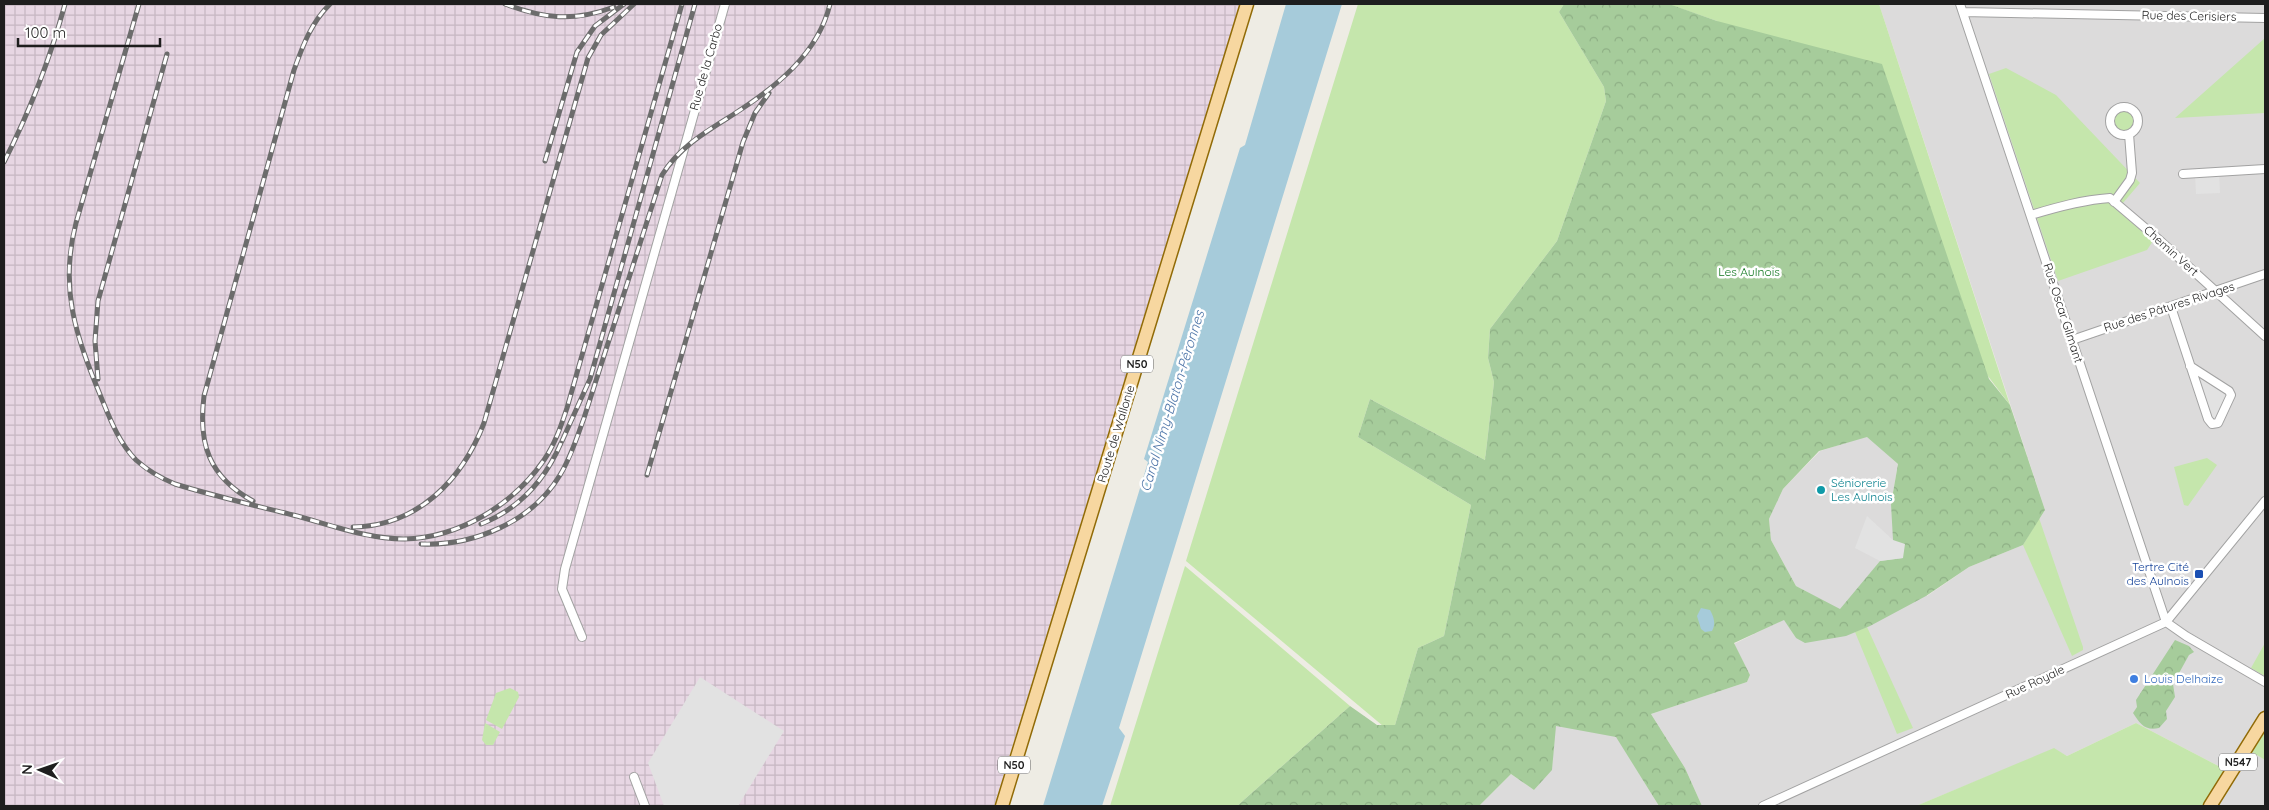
<svg xmlns="http://www.w3.org/2000/svg" width="2269" height="810" font-family="Quicksand,sans-serif">
<defs>
<pattern id="industrial-grid" width="8" height="8" patternUnits="userSpaceOnUse" patternTransform="scale(1.25)"><rect width="8" height="8" fill="#e7d6e3"/><path d="M0 4h8M4 0v8" fill="none" stroke="#c6b7c2"/></pattern>
<pattern id="forest-crowns" width="20" height="18" patternUnits="userSpaceOnUse" patternTransform="scale(1.25)"><rect width="20" height="18" fill="#a6cc9b"/><path d="M2 6a3 3 0 1 1 6 0M12 15a3 3 0 1 1 6 0" fill="none" stroke="#8eaf85"/></pattern>
</defs>
<rect width="100%" height="100%" fill="#eeece4"/>
<path fill="#dcdbdb" d="M1879 4H2265V729L2252 751 2265 760V806H2206L2228 771 2136 723 2067 756 2054 749 1916 806H1702L1685 768 1651 714 1747 682 1750 675 1734 644 1784 619 1796 638 1840 610 1796 586 1771 540 1769 519 1783 489 1820 451 1867 436 1898 464 1891 504 1927 596 1969 567 2023 545 2045 510Z
M1555 725 1616 736 1659 806H1479L1511 774 1534 790 1552 769Z"/>
<path fill="url(#industrial-grid)" d="M4 4H1240L994 806H4Z"/>
<path fill="#c5e6ac" d="M1358 4H1564L1559 12 1604 87 1606 101 1557 241 1490 329 1488 358 1494 382 1485 460 1370 399 1358 437 1471 505 1444 636 1418 648 1395 725 1383 726 1186 561Z
M1672 4H1879L2010 405 1717 21 1671 5Z
M2265 38V113L2175 118Z
M2006 68 2056 95 2140 183 2117 210 2153 241 2147 250 2058 281 1989 74Z
M2113 121a11 11 0 1 1 22 0a11 11 0 1 1-22 0Z
M2207 458 2217 465 2188 506 2184 505 2174 467Z
M2039 518 2083 647V650L2072 656 2023 545Z
M1185 566 1350 706 1237 806H1110Z
M1867 627 1913 728 1897 734 1855 632Z
M2265 643V675H2263L2251 668Z
M510 688 518 692 519 697 502 729 486 720 496 693Z
M485 723 500 732 493 745H486L482 740Z
M2136 723 2228 771 2206 806H1916L2054 748 2067 756Z
M2265 729V760L2252 752Z"/>
<path fill="url(#forest-crowns)" fill-rule="evenodd" d="M1564 4H1672V5L1717 21 1882 64 1989 379 2010 405 2045 510 2023 545 1969 567 1926 596 1870 626 1846 636 1805 643 1796 638 1784 620 1734 643 1750 675 1747 682 1651 714 1685 768 1702 806H1659L1616 737 1556 726 1552 770 1534 790 1511 774 1479 806H1237L1350 706 1377 725H1395L1418 648 1444 636 1471 505 1358 437 1370 399 1485 460 1494 382 1488 358 1490 329 1557 241 1606 101 1604 87 1559 12ZM1867 437 1898 464 1891 504 1893 540 1903 558 1880 561 1840 609 1796 586 1771 540 1769 519 1783 489 1819 451Z
M2175 640 2189 646 2194 652 2189 655 2173 684 2175 697 2166 711 2167 719 2159 728C2145 731 2140 724 2133 713L2137 707 2136 700Z"/>
<path fill="#e2e2e2" d="M2219 172 2220 193 2196 194 2195 173Z
M2204 375 2229 391 2218 423 2212 424 2195 380Z
M1867 516 1893 540 1905 544 1903 558 1880 561 1855 548Z
M700 677 784 731 738 806H664L648 763Z"/>
<path fill="#a6cbda" d="M1286 4H1342L1119 728 1125 736 1102 806H1043L1148 462 1144 459 1240 148 1245 145Z
M1701 608 1710 610C1714 617 1716 624 1712 631L1705 632 1701 629 1697 616Z"/>
<g fill="none" stroke-linecap="round" stroke-linejoin="round">
<g stroke="#a2a2a2" stroke-width="10">
<path id="street" d="M1960 4 2166 622
M1963 12 2265 18
M2110 121a14 14 0 1 1 28 0a14 14 0 1 1-28 0Z
M2183 174 2265 169
M2114 202 2130 180 2132 173 2129 134
M2031 215C2057 207 2082 200 2110 198L2157 238 2265 336
M2171 307 2208 419 2212 424 2218 423 2231 395 2229 391 2190 366
M2072 340 2265 274
M2166 622 2186 636 2265 682
M582 637 562 589 565 569 725 4
M634 777 645 806
M1763 806 2166 622 2265 501"/>
</g>
<g stroke="#916b07" stroke-width="15">
<path id="primary" d="M1002 806 1247 4
M2210 806 2265 718"/>
</g>
<use href="#street" stroke="#fff" stroke-width="8"/>
<use href="#primary" stroke="#f7d7a0" stroke-width="12"/>
<g stroke="#6c6c6c" stroke-width="5">
<path id="rail" d="M139 4 76 223C59 289 76 336 101 397 110 419 119 443 136 460 148 471 161 478 175 484 214 496 253 505 293 515 328 524 367 539 404 539 459 538 513 505 544 460 555 444 561 426 567 408L682 4
M505 4C545 19 573 22 614 7
M545 161 577 52 595 26 624 4
M4 162C30 111 50 59 65 4
M98 379 95 341 98 301 167 54
M562 441 590 379 695 4
M647 475 743 142 755 113 769 93
M253 501C209 477 198 444 204 396L294 70C303 45 311 23 330 4
M481 524C519 509 545 480 561 443
M353 527C418 526 462 480 484 423L588 58 601 35 634 4
M421 544C474 546 532 522 560 475 571 457 577 437 584 418L662 175C679 147 707 131 734 114 776 87 818 54 830 4"/>
</g>
<use href="#rail" stroke="#fff" stroke-width="3" stroke-dasharray="9" stroke-linecap="butt"/>
</g>
<circle fill="#0f9aa8" stroke="#fff" stroke-width="2" cx="1821" cy="490" r="5"/>
<rect fill="#1a4fb4" stroke="#fff" stroke-width="2" x="2194" y="569" width="10" height="10" rx="2.5"/>
<circle fill="#3f7fe0" stroke="#fff" stroke-width="2" cx="2134" cy="679" r="5"/>
<g text-anchor="middle" stroke-width="5" stroke-linejoin="round" paint-order="stroke">
<g fill="#fff" stroke="#626262" stroke-width="1">
<rect x="1121" y="355.5" width="32" height="17" rx="4"/>
<rect x="2219" y="753.5" width="38" height="17" rx="4"/>
<rect x="998" y="756.5" width="32" height="17" rx="4"/>
</g>
<g font-size="11" font-weight="bold" fill="#1e1e1e">
<text x="1137" y="368">N50</text>
<text x="2238" y="766">N547</text>
<text x="1014" y="769">N50</text>
</g>
<g font-size="12" fill="#1e1e1e" stroke="#fff">
<text transform="translate(2189 16) rotate(1)" y="4">Rue des Cerisiers</text>
<text transform="translate(706 67) rotate(-74)" y="4">Rue de la Carbo</text>
<text transform="translate(2171 251) rotate(42)" y="4">Chemin Vert</text>
<text transform="translate(2169 307) rotate(-18)" y="4">Rue des Pâtures Rivages</text>
<text transform="translate(2063 313) rotate(72)" y="4">Rue Oscar Gilmant</text>
<text transform="translate(1116 434) rotate(-73)" y="4">Route de Wallonie</text>
<text transform="translate(2035 682) rotate(-25)" y="4">Rue Royale</text>
</g>
<g font-size="12" fill="#10771f" stroke="#fff">
<text x="1749" y="276">Les Aulnois</text>
</g>
<g font-size="12" fill="#0d838f" stroke="#fff" text-anchor="start">
<text x="1831" y="487">Séniorerie<tspan x="1831" dy="14">Les Aulnois</tspan></text>
</g>
<g font-size="12" fill="#164399" stroke="#fff" text-anchor="end">
<text x="2189" y="571">Tertre Cité<tspan x="2189" dy="14">des Aulnois</tspan></text>
</g>
<g font-size="12" fill="#366cbe" stroke="#fff" text-anchor="start">
<text x="2144" y="683">Louis Delhaize</text>
</g>
<g font-size="14" font-style="italic" fill="#4f76a9" stroke="#fff">
<text transform="translate(1172 401) rotate(-73)" y="5">Canal Nimy-Blaton-Péronnes</text>
</g>
</g>
<rect width="2269" height="810" fill="none" stroke="#1e1e1e" stroke-width="10"/>
<g transform="translate(40 770) rotate(272)" stroke="#ffffff" stroke-width="4" paint-order="stroke">
<path d="M0-4L9 19L0 12L-9 19Z" fill="#1e1e1e"/>
<text y="-8" font-size="14" font-weight="bold" text-anchor="middle" fill="#1e1e1e">N</text>
</g>
<path d="M18 38v8h142v-8" fill="none" stroke="#1e1e1e" stroke-width="2.5"/>
<text x="25" y="38" font-size="15" fill="#1e1e1e" stroke="#ffffff" stroke-width="4" paint-order="stroke">100 m</text>
</svg>
